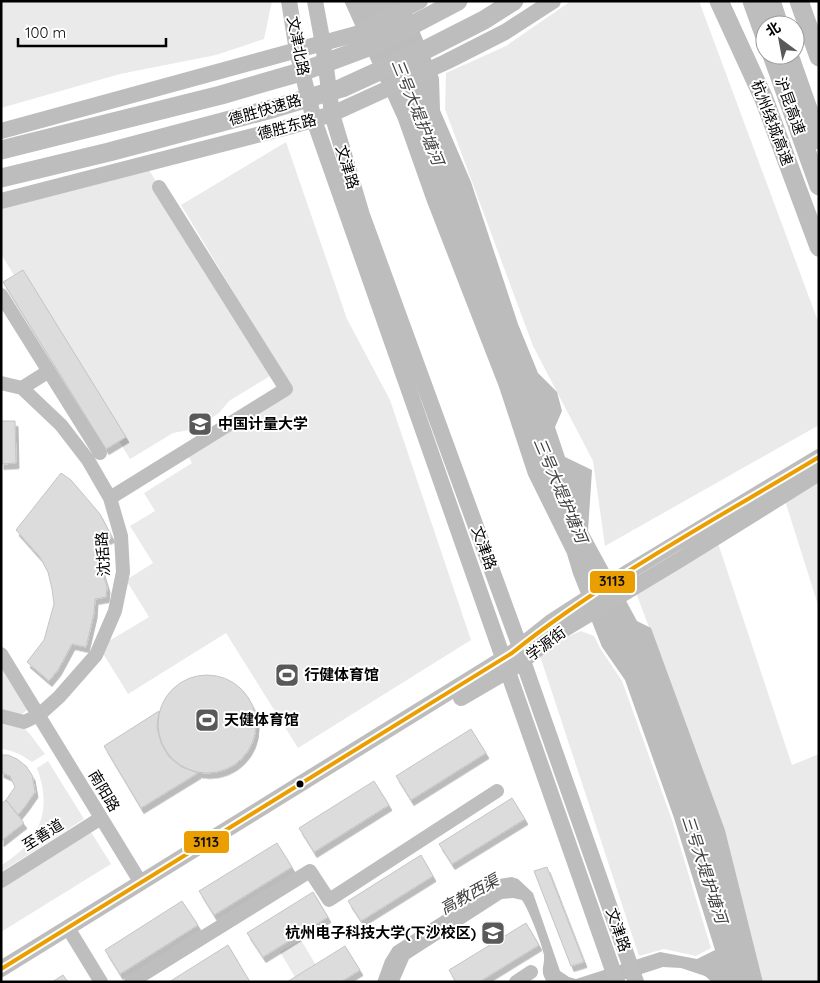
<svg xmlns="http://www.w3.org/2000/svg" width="820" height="983" font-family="Quicksand,'Noto Sans SC',sans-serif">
<defs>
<filter id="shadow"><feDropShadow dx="3" dy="5.5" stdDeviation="0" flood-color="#0004"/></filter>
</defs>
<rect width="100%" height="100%" fill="#fff"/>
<path fill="#eaeaea" d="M1 1H272L264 39 216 55 120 74 1 108Z
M571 1H699L819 324V425L605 546 593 461 533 346 445 109 446 73 506 46Z
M286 142 347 319 390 400 471 640 298 748 226 633 128 694 99 647 149 617 126 580 153 563 130 526 155 511 144 493 192 463 185 451 286 389 277 364 181 205Z
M149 170 275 373 229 401 219 413 204 423 189 430 173 433 130 459 119 441 126 437 23 270 14 275 1 254V207Z
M819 464V608L781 488Z
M714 531 792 765 819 754V982H763L725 830 632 582Z
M581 631 594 636 600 648 622 681 672 820 711 948 696 956 664 949 639 956 539 653 560 640Z
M1 665 33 705 15 720 29 733 45 754 32 762C22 755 13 750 1 749Z
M48 761 84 819 1 872V866C10 859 21 852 28 843 47 820 47 795 37 768Z
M91 832 111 864 1 932V888Z
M301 940 326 982H298L280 952Z"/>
<path fill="#bcbcbc" d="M344 1H407L439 78 440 110 471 182 518 324 538 373 557 392 562 411 555 427 565 457 592 470 588 531 637 621 651 628 725 830 763 982H712L705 976 681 968 663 967 617 982H547C539 970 545 967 544 955 542 944 529 910 522 900L513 898 502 899 409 959 399 982H377L385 960 393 947 499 879 512 877 518 879 533 893 560 971 569 977 576 979 660 952 697 959 715 950 674 818 625 680 602 647 573 574 567 554 528 475 499 387 427 202 398 120Z"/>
<path fill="#dcdcdc" stroke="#c5c5c5" filter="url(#shadow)" d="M23 270 126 437 106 449 3 282Z
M1 421H15L16 463 1 464Z
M61 473 71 480 100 514 112 537 94 544 107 587 106 597 95 599 94 613 86 647 72 644 58 670 49 681 27 662 44 640 54 604 52 589 48 572 40 557 16 530Z
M158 724a49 49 0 1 1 98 0a49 49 0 1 1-98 0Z
M159 711 157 727 161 743 169 757 182 767 198 773 141 808 104 746Z
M471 729 486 753 411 800 396 776Z
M1 755H8L17 759 26 766 32 775 35 792 26 805 18 815 6 800 15 787 10 776 1 772Z
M374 781 389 805 314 852 299 828Z
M512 798 525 819 452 864 439 844Z
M6 800 24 823 1 841V804Z
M277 843 292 867 214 915 199 891Z
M421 855 433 876 361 921 348 901Z
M547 867 584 962 571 966 534 871Z
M313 892 328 917 263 957 247 933Z
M182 901 198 925 120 974 105 950Z
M526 923 539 945 479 982H456L449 970Z
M228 945 250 982H169Z
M345 946 360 970 341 982H287Z
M63 975 68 982H52Z"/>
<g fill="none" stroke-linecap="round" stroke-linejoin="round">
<path stroke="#bebebe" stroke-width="14" d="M1 295 100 453
M1 383 22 388 61 425 88 460 110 498 121 536 123 572 115 611 96 655 59 697 39 715 24 722 1 716
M22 388 49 371
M110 498 286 389 159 187
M1 654 141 883
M1 881 101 818
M68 928 101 982
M131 982 310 871 329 900 497 791
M516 982 531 972"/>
<path stroke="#bdbdbd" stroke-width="16" d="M289 1 297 51 314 120 617 982
M315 1 323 44 332 114 362 215 520 647 523 661 636 982
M1 131 356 34 420 1
M1 201 292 126 332 114 446 62 505 32 553 1
M461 698 516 666 558 633 681 559 819 473
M1 969 512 653 551 622 630 571 819 457"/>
<path stroke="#bdbdbd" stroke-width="19" d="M719 1 764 99 819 247
M752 1 765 37
M771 1 779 25
M799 1 819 57
M772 55 819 186
M789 55 819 140
M1 150 221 95 304 71 376 44 458 1
M1 178 109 152 275 108 342 88 425 50 484 20 514 1"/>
<g stroke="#fff" stroke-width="8">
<path id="bus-1" d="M1 969 512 653C606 578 716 519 819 457"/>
</g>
<use href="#bus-1" stroke="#eb9e00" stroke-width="4"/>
</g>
<defs>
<g id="university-square" transform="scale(1.25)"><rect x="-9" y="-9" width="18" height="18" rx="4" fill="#595959" stroke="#fff"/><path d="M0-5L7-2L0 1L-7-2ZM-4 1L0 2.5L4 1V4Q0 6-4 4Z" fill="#fff"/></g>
<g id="stadium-square" transform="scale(1.25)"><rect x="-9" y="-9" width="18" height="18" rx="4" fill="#595959" stroke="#fff"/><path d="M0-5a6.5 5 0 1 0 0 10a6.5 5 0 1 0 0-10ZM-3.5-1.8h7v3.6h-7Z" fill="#fff"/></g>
</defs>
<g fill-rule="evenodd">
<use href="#university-square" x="200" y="424"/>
<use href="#stadium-square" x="287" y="675"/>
<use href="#stadium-square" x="207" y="720"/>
<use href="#university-square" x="493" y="933"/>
</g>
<circle fill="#000" stroke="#fff" stroke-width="2" cx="300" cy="784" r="4.5"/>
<g text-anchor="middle" stroke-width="4" stroke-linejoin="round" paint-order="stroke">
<g font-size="15" fill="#000" stroke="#fff">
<text transform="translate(298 46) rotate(79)" y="5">文津北路</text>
<text transform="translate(790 106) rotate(70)" y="5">沪昆高速</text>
<text transform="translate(265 110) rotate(-16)" y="5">德胜快速路</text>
<text transform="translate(772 123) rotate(69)" y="5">杭州绕城高速</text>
<text transform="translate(287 127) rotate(-15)" y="5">德胜东路</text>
<text transform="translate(347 167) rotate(73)" y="5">文津路</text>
<text transform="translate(484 548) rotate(70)" y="5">文津路</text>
<text transform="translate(103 554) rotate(-93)" y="5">沈括路</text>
<text transform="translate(546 644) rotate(-37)" y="5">学源街</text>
<text transform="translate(104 791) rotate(59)" y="5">南阳路</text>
<text transform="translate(43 835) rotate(-32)" y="5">至善道</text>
<text transform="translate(618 930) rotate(71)" y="5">文津路</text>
</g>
<g font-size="15" font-weight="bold" fill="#000" stroke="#fff" text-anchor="start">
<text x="218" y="429">中国计量大学</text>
<text x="304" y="680">行健体育馆</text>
<text x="224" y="725">天健体育馆</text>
<text x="476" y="938" text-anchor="end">杭州电子科技大学(下沙校区)</text>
</g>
<g font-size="16" font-style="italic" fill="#404040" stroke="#fff">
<text transform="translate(418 112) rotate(68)" y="6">三号大堤护塘河</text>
<text transform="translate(561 490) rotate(67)" y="6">三号大堤护塘河</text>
<text transform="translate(705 869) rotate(72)" y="6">三号大堤护塘河</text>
<text transform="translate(469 894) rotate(-29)" y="6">高教西渠</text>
</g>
</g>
<g stroke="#fff" stroke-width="2">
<rect x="589" y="570" width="47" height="24" rx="5" fill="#eb9e00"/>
<rect x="183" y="830" width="47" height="24" rx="5" fill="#eb9e00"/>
</g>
<g font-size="14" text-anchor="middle" font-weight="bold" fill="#111">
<text x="612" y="586">3113</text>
<text x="206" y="847">3113</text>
</g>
<rect width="820" height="983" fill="none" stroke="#000000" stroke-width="5"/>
<g transform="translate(780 40) rotate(328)"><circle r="24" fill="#ffffff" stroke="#999999"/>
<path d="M0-4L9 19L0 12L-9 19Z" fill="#595959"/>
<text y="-8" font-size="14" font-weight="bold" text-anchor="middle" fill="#000000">北</text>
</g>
<path d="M18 38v8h148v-8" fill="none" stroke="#000000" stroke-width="2.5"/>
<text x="25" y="38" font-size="15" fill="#000000" stroke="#ffffff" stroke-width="4" paint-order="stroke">100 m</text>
</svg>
